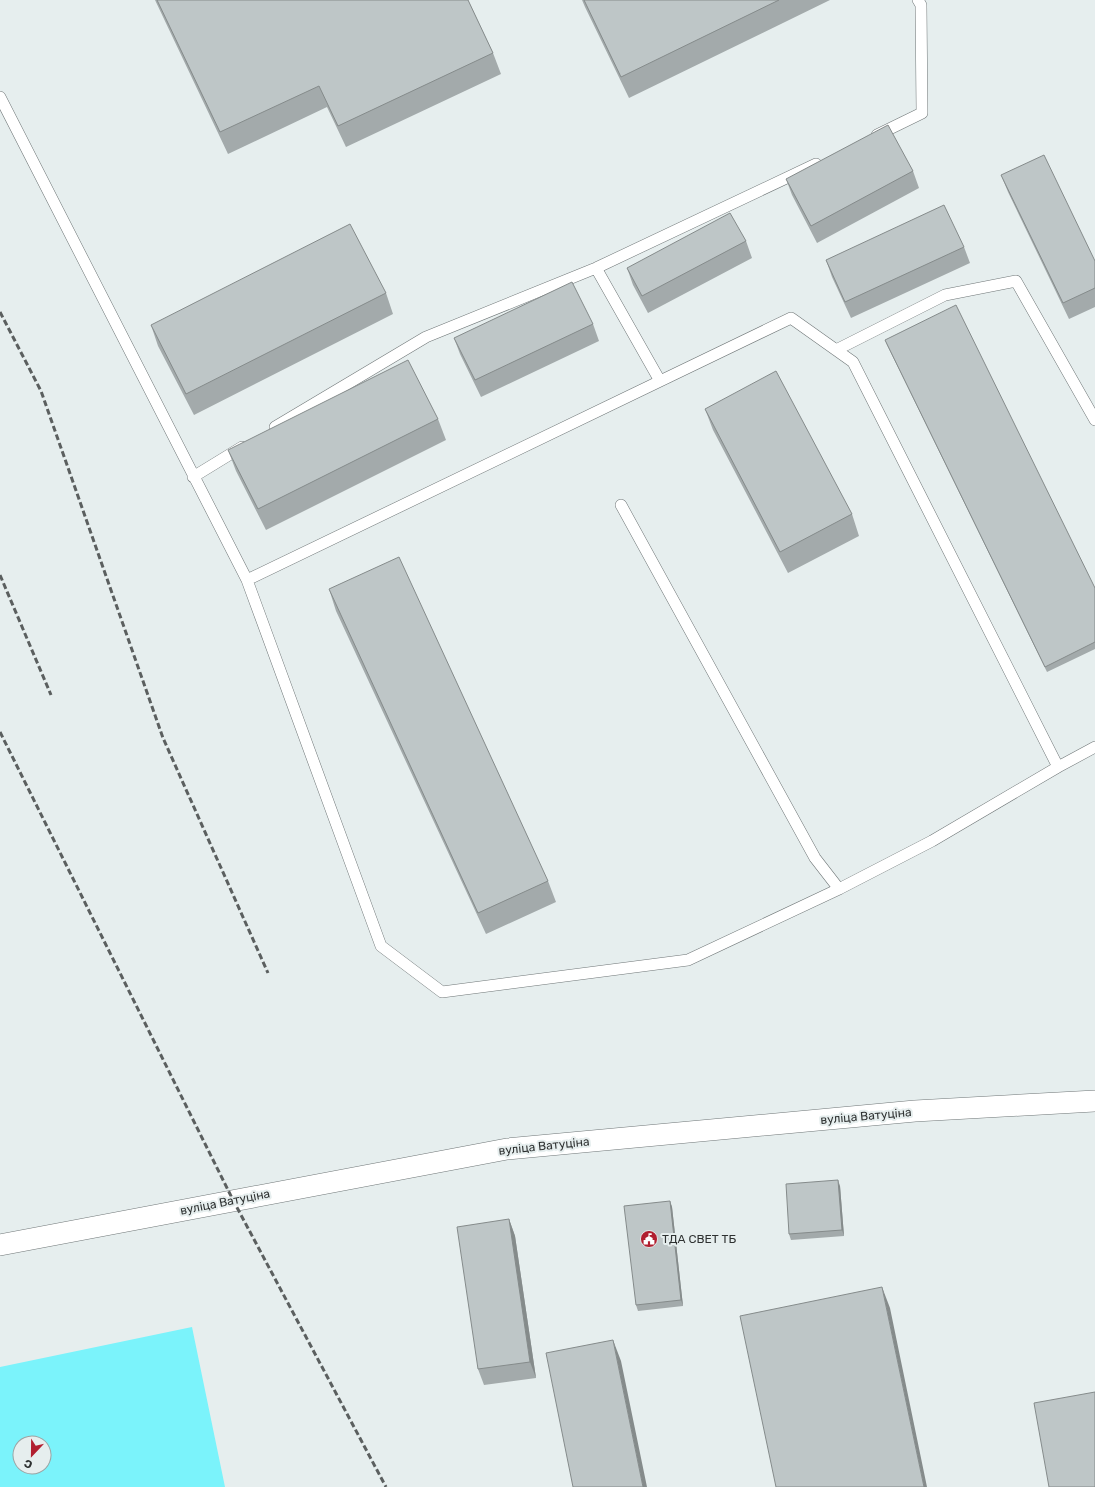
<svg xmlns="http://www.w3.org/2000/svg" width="1095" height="1487" font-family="Rubik,sans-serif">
<rect width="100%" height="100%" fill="#e6eeee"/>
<path fill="#7bf3fb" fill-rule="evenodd" d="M192 1327 225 1487H0V1367ZM20 1443H44V1467H20Z"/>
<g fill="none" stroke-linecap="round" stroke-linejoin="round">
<g stroke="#6f7677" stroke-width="12">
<path id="service" d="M0 97 247 580
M877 135 922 113 921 5 918 0
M596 268 660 381
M836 350 945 295 1016 281 1095 420
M275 427 426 337 596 268 816 164
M193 477 242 447
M621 505 815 858 839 889 688 960 442 992 381 946 247 580 791 318 853 362 1058 767 932 841 839 889
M1058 767 1095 747"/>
</g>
<g stroke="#6f7677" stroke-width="22">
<path id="minor" d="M0 1245 507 1149 915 1111 1095 1101"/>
</g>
<use href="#service" stroke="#fff" stroke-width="11"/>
<use href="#minor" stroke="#fff" stroke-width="21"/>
<path stroke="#5b5f5f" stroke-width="3" stroke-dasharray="6 3" stroke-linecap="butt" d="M0 312 41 391 163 738 268 973
M0 575 51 695
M0 732 233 1200 386 1487"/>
</g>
<path fill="#a3aaab" d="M155 0H468L493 53 501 74 346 147 327 107 228 154Z
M582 0H830L629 98 585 7Z
M913 171 919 188 817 243 792 195 786 179Z
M1001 175 1095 261V307L1069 319 1008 192Z
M746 241 752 258 648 313 633 285 627 268Z
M964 247 970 263 851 318 832 277 826 260Z
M386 293 393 314 194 415 158 346 151 325Z
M593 324 599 341 481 397 460 354 454 338Z
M885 340 1095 588V649L1047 672 887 345Z
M705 409 852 514 859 536 788 573 713 430Z
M438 419 446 440 266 530 236 471 228 450Z
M329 589 548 881 556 902 486 934 336 611Z
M840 1186 844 1236 791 1240 789 1234Z
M670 1201 672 1207 683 1306 638 1311 636 1305Z
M509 1219 515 1236 536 1378 484 1385 478 1369Z"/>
<path fill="#858b8b" d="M838 1180 840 1186 844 1236 842 1230Z
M670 1201 672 1207 683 1306 681 1300Z
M509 1219 515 1236 536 1378 530 1362Z
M882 1287 890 1308 927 1487H924Z
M613 1340 621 1361 647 1487H643Z"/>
<path fill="#bec6c7" stroke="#858b8b" d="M157 0H468L493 53 338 126 319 86 220 132Z
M584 0H779L621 77Z
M888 125 913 171 811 226 786 179Z
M1044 155 1095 261V288L1063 303 1001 175Z
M944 205 964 247 845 302 826 260Z
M730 213 746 241 642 296 627 268Z
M350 224 386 293 186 394 151 325Z
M572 282 593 324 475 380 454 338Z
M956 305 1095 588V642L1045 667 885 340Z
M408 360 438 419 258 509 228 450Z
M776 371 852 514 780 552 705 409Z
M399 557 548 881 478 913 329 589Z
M838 1180 842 1230 789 1234 786 1184Z
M670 1201 681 1300 636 1305 624 1206Z
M509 1219 530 1362 478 1369 457 1227Z
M882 1287 924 1487H776L740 1316Z
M613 1340 643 1487H573L546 1353Z
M1095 1392V1487H1049L1034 1403Z"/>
<defs>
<g id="civic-disc" transform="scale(0.9)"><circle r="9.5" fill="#b11e2f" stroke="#e6eeee"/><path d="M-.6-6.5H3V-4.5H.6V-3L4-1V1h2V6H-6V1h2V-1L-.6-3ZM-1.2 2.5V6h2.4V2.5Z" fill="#fff"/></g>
</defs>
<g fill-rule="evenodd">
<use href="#civic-disc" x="649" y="1239"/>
</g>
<g text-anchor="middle" stroke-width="4" stroke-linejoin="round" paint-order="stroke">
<g font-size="12" fill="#2e3131" stroke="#e6eeee">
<text transform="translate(866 1116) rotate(-5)" y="4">вуліца Ватуціна</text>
<text transform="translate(544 1146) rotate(-6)" y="4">вуліца Ватуціна</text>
<text transform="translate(225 1202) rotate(-11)" y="4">вуліца Ватуціна</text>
</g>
<g font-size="12" fill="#2e3131" stroke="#e6eeee" text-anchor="start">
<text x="662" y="1243">ТДА СВЕТ ТБ</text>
</g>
</g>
<g transform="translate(32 1455) rotate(202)"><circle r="19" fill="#e6eeee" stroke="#9ca2a2"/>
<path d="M0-3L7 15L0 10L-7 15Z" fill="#b11e2f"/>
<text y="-6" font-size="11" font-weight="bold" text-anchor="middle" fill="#2e3131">С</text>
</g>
</svg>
